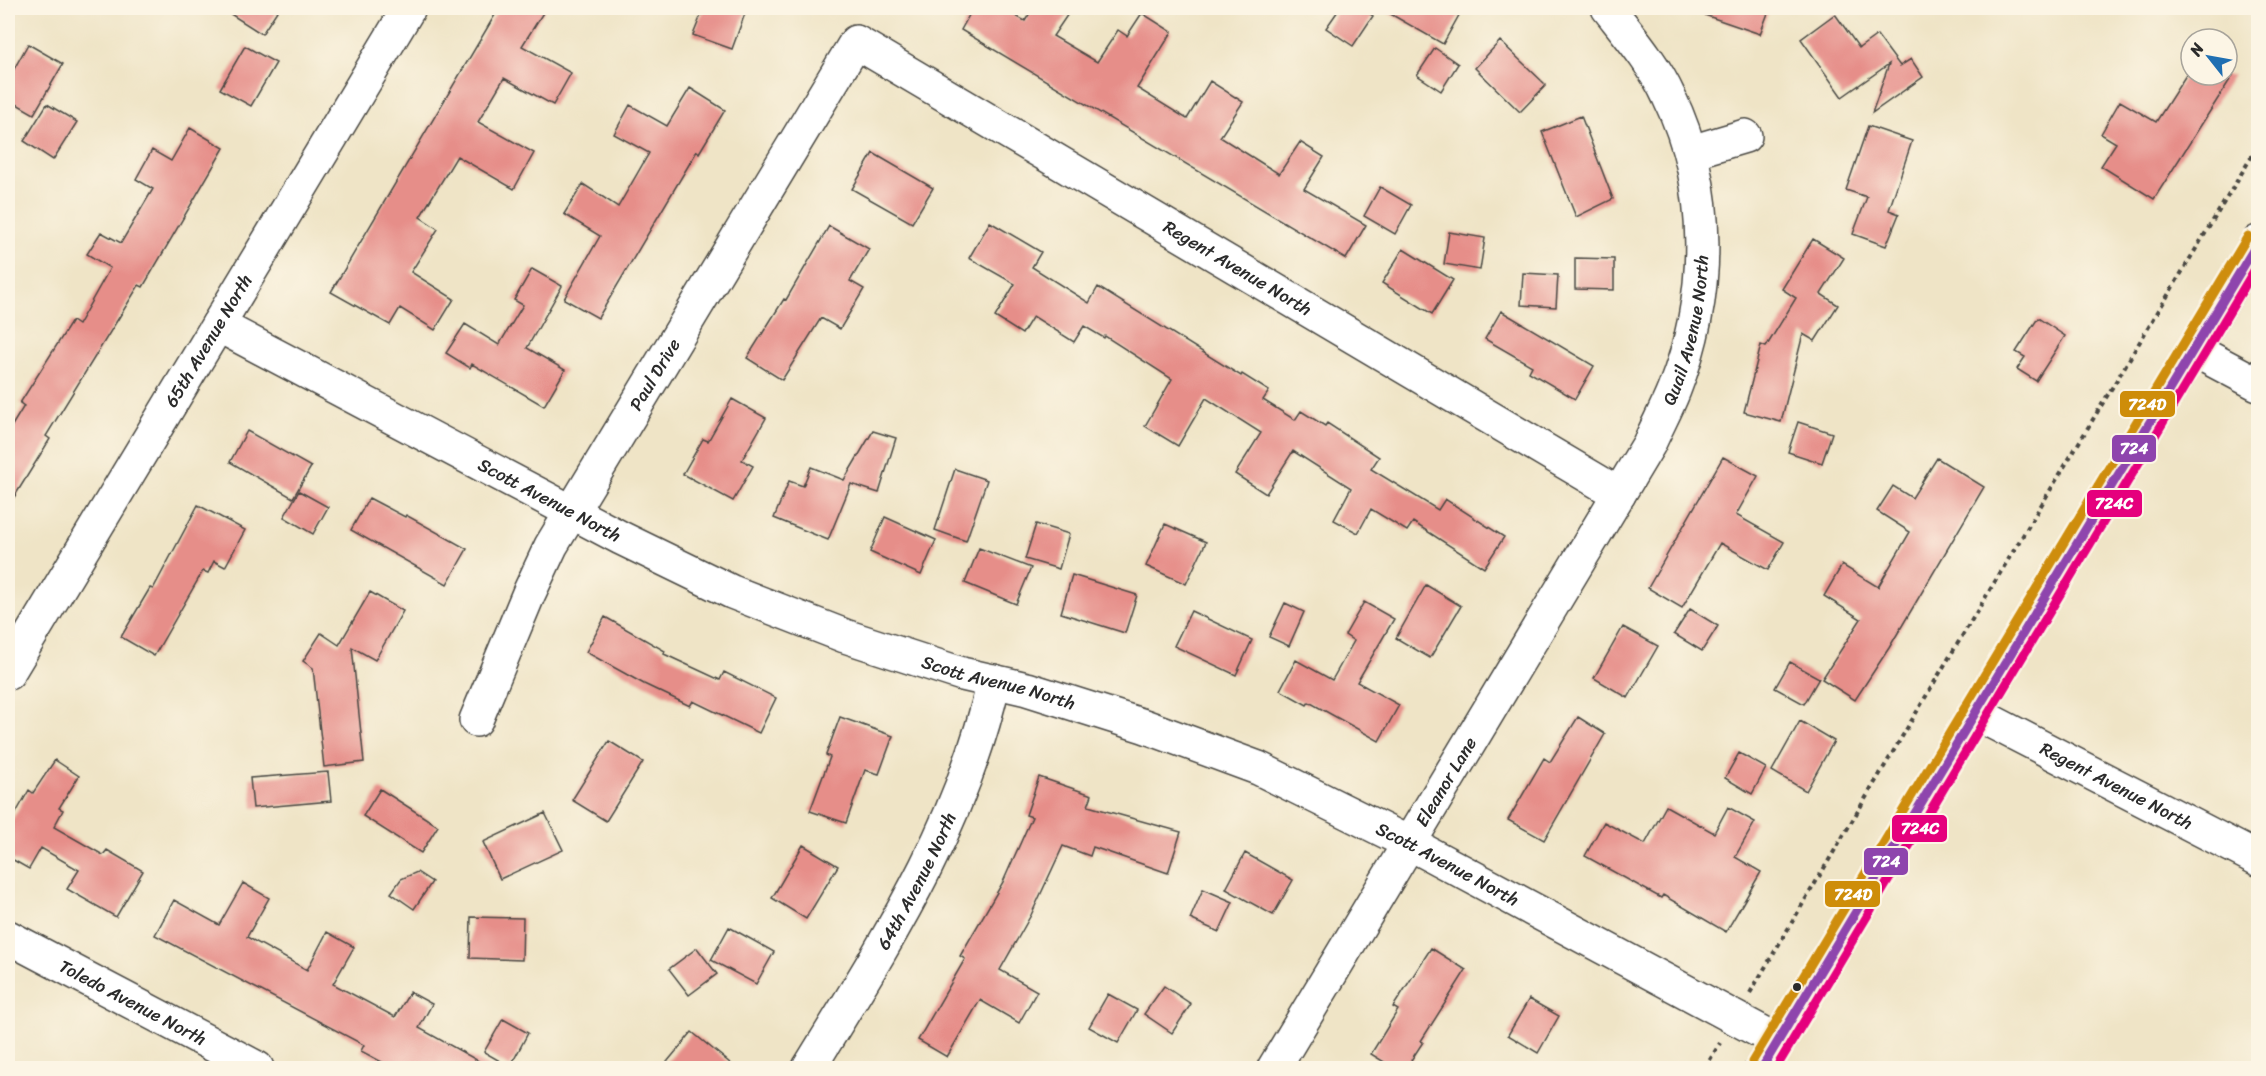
<svg xmlns="http://www.w3.org/2000/svg" width="2266" height="1076" font-family="Sriracha,sans-serif">
<rect width="100%" height="100%" fill="#fcf5e5"/>
<filter id="ink" filterUnits="userSpaceOnUse"><feTurbulence type="fractalNoise" baseFrequency=".0167" numOctaves="2"/><feDisplacementMap in="SourceGraphic" scale="12" xChannelSelector="R" yChannelSelector="G"/><feConvolveMatrix kernelMatrix="1 2 1 2 8 2 1 2 1" color-interpolation-filters="sRGB"/></filter>
<filter id="wash" filterUnits="userSpaceOnUse"><feTurbulence type="fractalNoise" baseFrequency=".008" numOctaves="4" result="noise"/><feDisplacementMap in="SourceGraphic" scale="24" xChannelSelector="R" yChannelSelector="G"/><feGaussianBlur stdDeviation="1.35" result="paint"/><feColorMatrix in="noise" values="0 0 0 0 0 0 0 0 0 0 0 0 0 0 0 0 0 1.4 0 .05"/><feComposite in="paint" operator="in"/></filter>
<g filter="url(#wash)">
<rect width="100%" height="100%" fill="#efe4c6"/>
<g id="blocks">
<path fill="#e68e89" d="M221 8H279L262 34Z
M499 8H546L522 46 571 73 553 105 504 78 478 122 534 153 514 189 457 156 420 217 438 229 411 272 454 299 435 330 400 308 390 325 331 292Z
M704 8H747L732 49 693 35Z
M973 8H1001L1025 21 1033 8H1072L1053 36 1097 62 1118 30 1127 36 1142 13 1172 32 1137 88 1187 119 1210 81 1243 102 1220 137 1279 174 1300 142 1324 157 1304 189 1366 225 1346 259 961 30Z
M1340 8H1361L1373 16 1353 46 1326 28Z
M1380 8H1463L1443 44Z
M1694 8H1770L1760 34 1693 11Z
M1835 14 1859 48 1877 35 1900 66 1911 59 1923 77 1872 113 1889 64 1842 97 1801 39Z
M1500 41 1546 85 1520 112 1475 68Z
M28 44 63 64 34 114 8 99V80Z
M245 46 276 63 251 106 220 89Z
M1435 48 1458 64 1441 91 1417 75Z
M2186 75H2233L2154 199 2101 166 2116 143 2101 134 2120 101 2156 122Z
M690 88 725 110 699 153 697 151 598 318 564 299 600 236 564 214 583 184 618 207 649 153 614 134 630 105 667 126Z
M47 104 77 122 53 160 24 141Z
M1581 116 1613 199 1576 217 1542 132Z
M1868 126 1912 141 1889 210 1899 214 1886 246 1853 234 1867 197 1846 190Z
M190 128 224 148 143 287 139 285 46 436 50 439 8 507V432L24 406 20 403 72 321 78 325 110 268 87 254 101 232 121 243 153 189 136 179 152 150 171 161Z
M873 153 933 188 912 223 852 189Z
M1380 187 1411 205 1395 234 1364 216Z
M990 222 1041 252 1032 267 1089 303 1098 287 1241 376 1242 374 1269 391 1263 400 1295 420 1301 411 1325 426 1327 423 1379 457 1371 469 1438 510 1445 499 1504 537 1484 568 1413 522 1407 531 1371 509 1358 533 1334 520 1351 488 1293 451 1266 494 1235 474 1261 433 1206 398 1178 446 1145 426 1172 379 1105 336 1104 338 1084 326 1074 342 1033 316 1022 334 995 317 1015 284 969 258Z
M829 226 869 249 850 281 864 289 840 329 821 318 782 380 747 358 784 299 786 300Z
M1449 232 1485 238 1480 270 1444 264Z
M1813 239 1844 258 1821 294 1838 305 1815 341 1803 334 1781 422 1744 412 1761 345 1766 347 1796 298 1782 289Z
M1403 249 1453 280 1432 314 1382 283Z
M1575 258 1614 259V290L1575 289Z
M532 269 562 286 527 348 565 370 544 406 472 364 470 368 446 353 465 324 499 345 523 305 514 300Z
M1523 273 1558 275 1556 307 1521 305Z
M1501 311 1594 366 1575 399 1529 372 1532 366 1485 339Z
M2038 318 2065 336 2036 381 2017 369 2025 357 2016 352Z
M732 399 766 418 742 460 753 466 733 501 683 474 703 439 708 441Z
M1798 422 1832 433 1822 463 1788 452Z
M247 431 311 467 293 498 230 462Z
M873 431 896 438 879 493 851 484 828 540 774 518 789 481 803 486 811 467 844 480Z
M1723 457 1758 476 1736 515 1784 542 1768 570 1720 543 1682 608 1648 588Z
M1937 458 1984 487 1889 648 1855 700 1822 679 1861 619 1824 596 1842 565 1878 587 1910 532 1877 511 1893 486 1912 498Z
M955 469 987 480 966 541 935 530Z
M299 491 328 507 313 534 284 517Z
M369 498 405 517 406 515 467 549 447 584 351 530Z
M198 505 245 530 225 567 214 561 208 573 203 571 154 656 121 637 150 588 153 589Z
M885 517 936 540 921 575 870 552Z
M1036 524 1069 534 1059 569 1025 559Z
M1165 524 1206 542 1186 584 1146 566Z
M979 548 1031 568 1016 604 965 583Z
M1072 575 1137 595 1125 633 1061 613Z
M1426 585 1461 606 1430 658 1396 638Z
M370 592 403 611 375 660 352 647 364 762 324 767 313 668 303 661 321 633 339 645Z
M1364 602 1394 619 1357 682 1399 705 1379 741 1309 702 1307 705 1280 690 1296 660 1332 680 1354 641 1345 635Z
M1285 603 1304 612 1289 646 1269 637Z
M1690 609 1718 626 1702 651 1674 634Z
M1191 611 1252 640 1236 675 1174 646Z
M605 617 665 651 664 654 720 680 724 672 776 698 759 733 693 701 690 706 644 684 586 652Z
M1623 627 1658 646 1628 698 1594 678Z
M1790 662 1819 678 1804 704 1775 688Z
M840 717 893 736 879 774 865 770 846 823 810 811 830 757 826 755Z
M1578 717 1605 734 1544 840 1508 820 1544 758 1550 762Z
M1800 721 1834 741 1806 791 1772 771Z
M609 741 643 762 606 821 572 800Z
M1739 753 1766 768 1752 794 1725 778Z
M55 760 79 776 59 808 63 810 54 827 103 855 107 850 143 871 116 917 67 889 79 870 41 848 29 869 8 857V827L29 790 33 793Z
M328 772 331 801 253 808 250 778Z
M1039 777 1092 795 1088 806 1181 832 1168 873 1093 847 1090 856 1063 846 1031 915 1000 970 1037 991 1019 1023 980 1000 947 1057 918 1040 965 959 960 956 1003 882 1032 817 1026 815Z
M380 789 438 826 421 853 363 816Z
M1666 806 1714 833 1728 807 1755 822 1735 857 1761 872 1726 932 1663 895 1661 898 1585 856 1604 822 1645 844Z
M545 813 563 850 500 879 483 842Z
M803 845 838 866 806 919 772 898Z
M1245 853 1293 880 1273 915 1226 889Z
M417 872 432 882 414 909 391 893 401 879Z
M243 883 269 898 247 937 307 970 327 932 354 947 333 984 395 1017 410 992 432 1004 419 1028 491 1068H393L361 1051 364 1045 155 935 174 900 219 925Z
M1203 889 1233 902 1219 932 1190 919Z
M471 917 523 918 522 960 470 958Z
M729 927 774 952 756 984 711 960Z
M697 948 717 974 689 995 669 969Z
M1431 948 1466 970 1421 1041 1423 1042 1406 1068H1394L1371 1054 1398 1010 1393 1007Z
M1164 986 1191 1004 1172 1033 1144 1014Z
M1108 994 1137 1010 1118 1043 1089 1027Z
M1529 999 1559 1016 1538 1053 1508 1035Z
M503 1019 528 1033 510 1067 484 1052Z
M692 1032 736 1068H662Z"/>
</g>
</g>
<g filter="url(#ink)">
<use href="#blocks" fill-opacity="0" stroke="#484742" stroke-width="1.5"/>
<g fill="none" stroke-linecap="round" stroke-linejoin="round">
<g stroke="#484742" stroke-width="36">
<g id="minor">
<path d="M1691 152 1745 136"/>
<path id="s1" d="M218 325 621 538 732 592 845 636 962 674 1027 689 1144 726 1258 768 1409 843 1778 1041"/>
<path d="M2194 350 2258 384"/>
<path id="s2" d="M8 673 409 8"/>
<path id="s3" d="M1975 713 2258 859"/>
<path id="s4" d="M476 720 529 593 551 546 856 42 1619 494"/>
<path id="s5" d="M8 937 257 1068"/>
<path id="s6" d="M809 1068C886 942 961 828 994 681"/>
<path id="s7" d="M1274 1068 1649 444C1657 426 1667 408 1674 390 1711 297 1713 188 1669 97 1654 64 1630 36 1608 8"/>
<path d="M1762 1068 2258 242"/>
</g>
</g>
<path stroke="#484742" stroke-width="4" stroke-dasharray="4.5 4.5" stroke-linecap="butt" d="M1750 993 1941 671 2258 146
M1705 1068 1720 1043"/>
<use href="#minor" stroke="#fff" stroke-width="33"/>
<g stroke="#fcf5e5" stroke-width="14">
<path id="bus-1" d="M1762 1068 2258 242"/>
</g>
<g stroke="#fcf5e5" stroke-width="14">
<path id="bus-2" d="M1776 1068 2258 264"/>
</g>
<g stroke="#fcf5e5" stroke-width="14">
<path id="bus-3" d="M1752 1062 2248 236"/>
</g>
<use href="#bus-1" stroke="#8e44ad" stroke-width="9"/>
<use href="#bus-2" stroke="#e5007d" stroke-width="9"/>
<use href="#bus-3" stroke="#ce8d09" stroke-width="9"/>
</g>
</g>
<circle fill="#2b2b2b" stroke="#fcf5e5" stroke-width="2" cx="1797" cy="987" r="5"/>
<g text-anchor="middle" stroke-width="4.5" stroke-linejoin="round" paint-order="stroke">
<g font-size="18" fill="#2b2b2b" stroke="#fcf5e5">
<text dy="6" stroke="none"><textPath href="#s4" startOffset="1222">Regent Avenue North</textPath></text>
<text dy="6" stroke="none"><textPath href="#s7" startOffset="849">Quail Avenue North</textPath></text>
<text dy="6" stroke="none"><textPath href="#s2" startOffset="388">65th Avenue North</textPath></text>
<text dy="6" stroke="none"><textPath href="#s4" startOffset="390">Paul Drive</textPath></text>
<text dy="6" stroke="none"><textPath href="#s1" startOffset="375">Scott Avenue North</textPath></text>
<text dy="6" stroke="none"><textPath href="#s1" startOffset="861">Scott Avenue North</textPath></text>
<text dy="6" stroke="none"><textPath href="#s7" startOffset="334">Eleanor Lane</textPath></text>
<text dy="6" stroke="none"><textPath href="#s3" startOffset="159">Regent Avenue North</textPath></text>
<text dy="6" stroke="none"><textPath href="#s1" startOffset="1347">Scott Avenue North</textPath></text>
<text dy="6" stroke="none"><textPath href="#s6" startOffset="216">64th Avenue North</textPath></text>
<text dy="6" stroke="none"><textPath href="#s5" startOffset="141">Toledo Avenue North</textPath></text>
</g>
</g>
<g stroke="#fcf5e5" stroke-width="2">
<rect x="2119" y="390" width="57" height="28" rx="6" fill="#ce8d09"/>
<rect x="2111" y="434" width="46" height="29" rx="6" fill="#8e44ad"/>
<rect x="2086" y="489" width="57" height="29" rx="6" fill="#e5007d"/>
<rect x="1891" y="814" width="57" height="29" rx="6" fill="#e5007d"/>
<rect x="1863" y="847" width="46" height="29" rx="6" fill="#8e44ad"/>
<rect x="1824" y="880" width="57" height="28" rx="6" fill="#ce8d09"/>
</g>
<g font-size="16" text-anchor="middle" font-weight="bold" fill="#fff">
<text x="2147" y="410">724D</text>
<text x="2134" y="454">724</text>
<text x="2114" y="509">724C</text>
<text x="1920" y="834">724C</text>
<text x="1886" y="867">724</text>
<text x="1853" y="900">724D</text>
</g>
<rect width="2266" height="1076" fill="none" stroke="#fcf5e5" stroke-width="30"/>
<g transform="translate(2209 57) rotate(301)"><circle r="28" fill="#fcf5e5" stroke="#a8a49b" stroke-width="1.5"/>
<path d="M0-4.5L10 22L0 15L-10 22Z" fill="#1f6fb2"/>
<text y="-9" font-size="16" font-weight="bold" text-anchor="middle" fill="#2b2b2b">N</text>
</g>
</svg>
